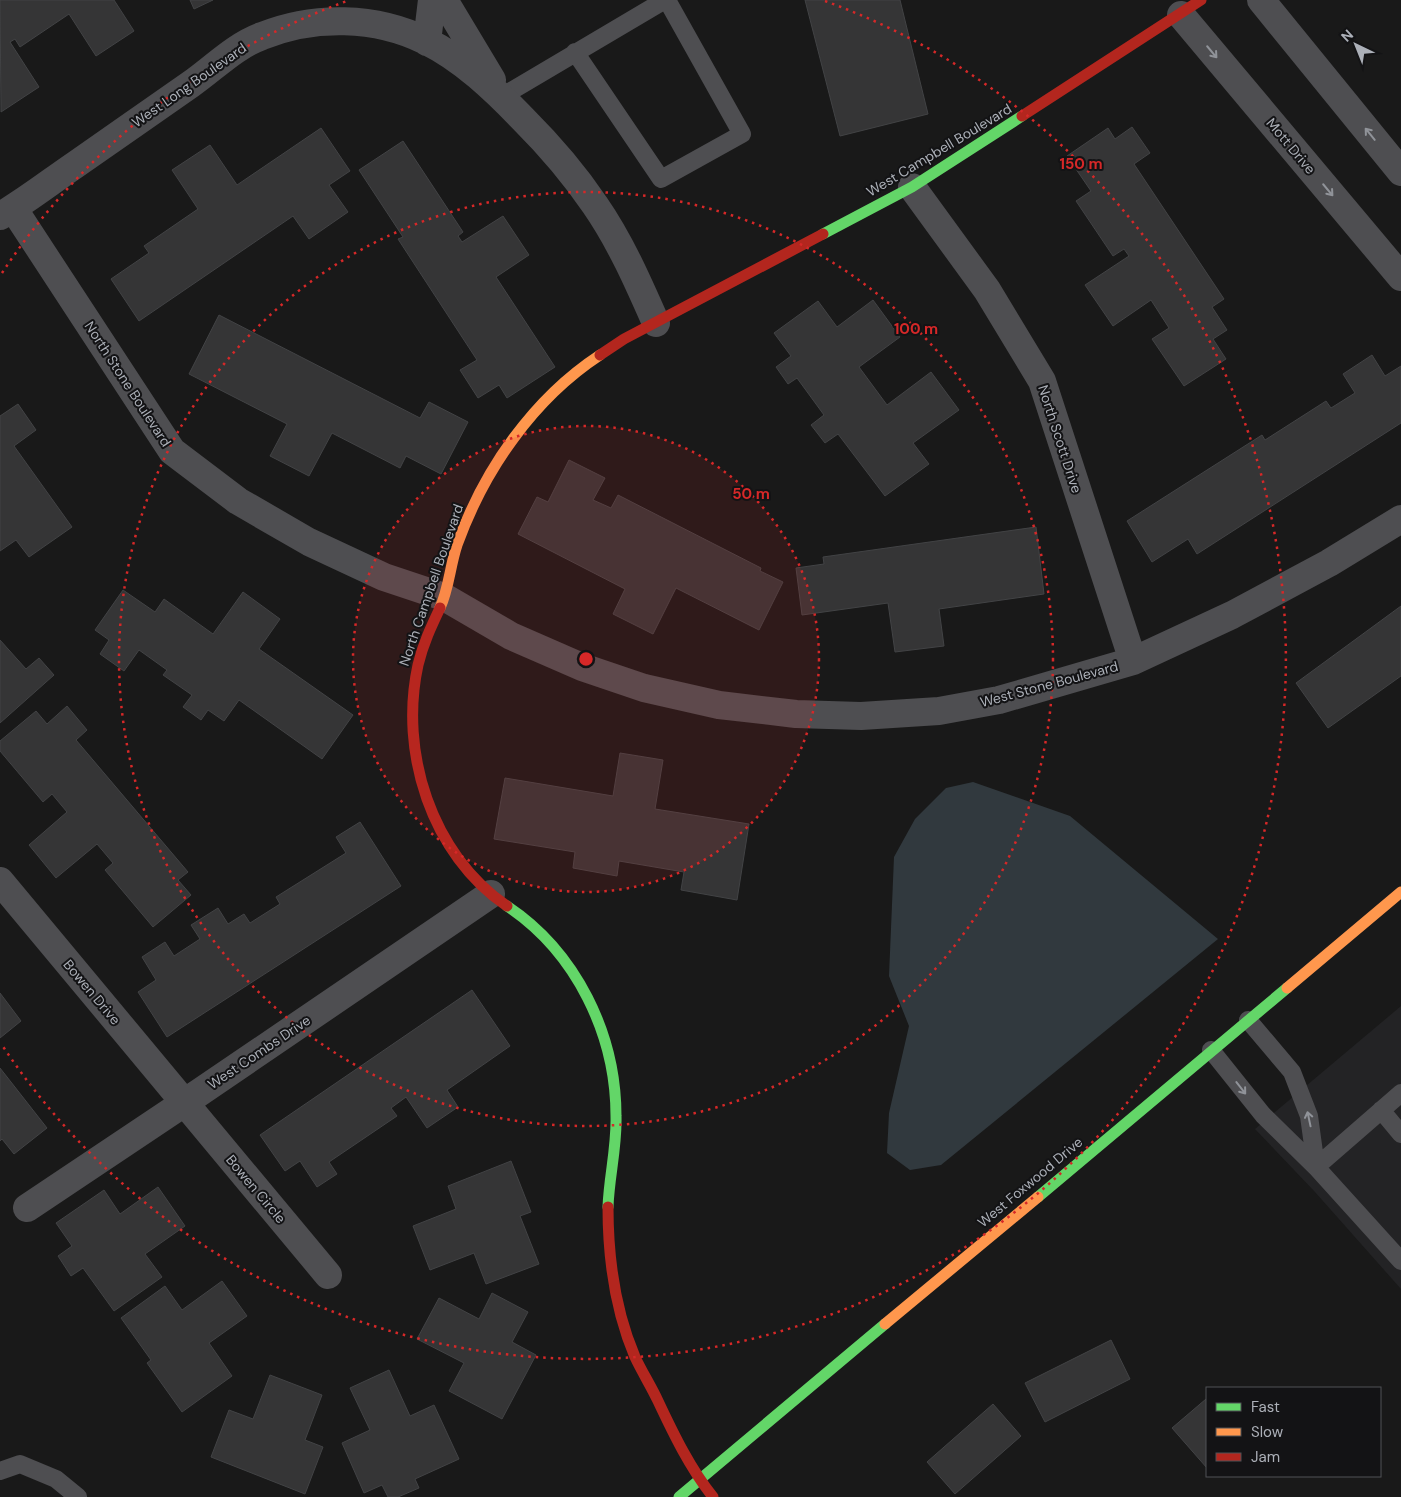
<svg xmlns="http://www.w3.org/2000/svg" width="1401" height="1497" font-family="'DM Sans',sans-serif">
<rect width="100%" height="100%" fill="#191919"/>
<path fill="#232325" d="M1401 1006V1289L1315 1192 1255 1129Z"/>
<path fill="#31393e" d="M973 782 1070 816 1218 939 941 1165 910 1170 887 1153 889 1113 909 1026 889 976 894 857 915 819 946 788Z"/>
<path fill="#353536" stroke="#424345" d="M0 0H114L134 31 96 56 69 14 20 47 15 39 10 42 39 87 1 112Z
M190 0H213L194 9Z
M805 0H900L928 114 840 136Z
M1132 127 1150 153 1134 164 1224 299 1212 307 1227 330 1213 339 1226 359 1184 386 1152 339 1169 328 1151 300 1113 326 1085 285 1129 256 1124 249 1113 256 1076 201 1091 191 1067 156 1108 128 1115 139Z
M321 128 350 171 329 185 348 212 309 239 293 216 139 321 111 279 149 253 144 246 198 209 172 170 210 145 237 185Z
M403 141 463 232 458 236 462 242 503 216 529 255 496 277 555 367 507 398 499 385 478 398 460 370 477 360 398 239 403 237 359 170Z
M873 300 900 337 859 367 887 405 931 372 959 410 913 443 929 464 885 496 838 434 825 443 811 425 824 415 797 378 788 384 776 367 791 356 774 333 818 301 837 327Z
M219 315 420 418 429 402 468 422 441 474 406 456 400 468 332 433 309 476 270 456 287 424 189 374Z
M1372 355 1385 376 1401 366V423L1197 554 1188 539 1152 562 1127 521 1262 435 1265 440 1326 401 1331 408 1355 393 1343 374Z
M18 404 36 430 14 446 72 527 29 557 16 540 0 551V416Z
M569 460 605 478 593 500 611 508 618 495 761 568 760 571 783 582 759 630 676 588 653 634 613 614 625 589 518 534 537 497 548 502Z
M1036 527 1044 594 939 609 944 646 895 652 888 603 802 615 796 568 824 564 823 557Z
M123 590 155 612 164 599 213 634 243 592 280 619 259 649 353 715 322 759 239 700 224 721 208 710 201 720 183 707 192 695 163 675 167 670 139 650 124 671 100 654 109 640 95 630Z
M1401 606V676L1328 728 1296 683Z
M0 640 26 669 39 658 54 675 0 723Z
M67 706 87 730 76 740 188 872 178 880 191 895 153 927 105 870 113 863 97 844 56 878 29 845 67 812 52 794 43 802 0 751V741L36 711 47 724Z
M620 753 663 760 655 809 749 824 737 900 681 890 684 872 619 861 617 876 573 868 575 852 494 839 505 778 613 796Z
M360 822 401 886 167 1037 138 992 156 980 142 957 165 942 174 956 200 939 191 925 218 908 228 924 244 914 250 923 280 904 276 897 346 853 336 837Z
M472 990 510 1046 447 1090 458 1107 427 1128 406 1097 391 1108 397 1116 329 1162 337 1174 317 1187 300 1161 285 1171 260 1135Z
M0 993 21 1021 0 1038Z
M0 1068 47 1128 14 1154 2 1139 0 1141Z
M511 1161 531 1212 520 1216 539 1264 486 1284 474 1253 430 1270 413 1226 456 1209 448 1186Z
M158 1187 185 1226 145 1254 162 1277 114 1311 83 1268 71 1276 58 1256 72 1246 56 1223 104 1190 120 1214Z
M222 1281 247 1316 209 1343 232 1376 182 1412 147 1363 151 1360 121 1318 165 1286 182 1310Z
M492 1293 528 1312 512 1342 536 1355 502 1419 449 1391 464 1363 417 1339 439 1298 479 1319Z
M1111 1340 1130 1379 1045 1422 1025 1383Z
M389 1370 410 1416 434 1405 459 1459 415 1479 419 1488 398 1497H388L382 1485 364 1493 342 1443 370 1430 350 1388Z
M270 1375 322 1395 305 1440 323 1447 305 1494 211 1457 229 1410 253 1419Z
M1206 1399 1207 1401V1468L1172 1428Z
M993 1404 1021 1436 955 1494 927 1462Z"/>
<g fill="none" stroke-linecap="round" stroke-linejoin="round">
<path stroke="#4e4e51" stroke-width="18" d="M575 52 661 179 742 134 667 0
M501 97 665 0
M1248 1020 1292 1072 1309 1116 1316 1167
M1211 1050 1263 1115 1316 1167 1401 1261
M1381 1110 1401 1134
M1316 1167 1401 1093
M0 1471 20 1464 56 1479 78 1497"/>
<path stroke="#4e4e51" stroke-width="28" d="M444 0 492 80
M1261 0 1401 172
M1181 15 1401 277
M427 42 432 0
M912 187 987 290 1042 381 1133 661
M13 208 172 451 238 501 309 542 384 577 444 597 511 636 582 667 644 688 719 705 796 714 861 716 939 711 999 700 1133 661 1232 615 1329 563 1401 519
M0 216C26 201 50 182 75 165 114 138 152 111 191 84 215 67 235 46 262 36 314 15 376 16 426 41 463 59 495 90 523 119 549 145 574 174 595 205 620 241 638 282 656 323
M0 881 328 1275
M27 1208 184 1103 491 894"/>
<path stroke="#63d668" stroke-width="11" d="M823 234 912 187 1022 116
M507 906C576 952 616 1034 616 1116 617 1147 609 1177 608 1207
M1038 1197 1287 988
M679 1497 885 1324"/>
<path stroke="#ff974d" stroke-width="11" d="M440 608C449 588 450 566 457 545 484 470 533 399 600 355
M1287 988 1401 892
M885 1324 1038 1197"/>
<path stroke="#b3261e" stroke-width="11" d="M1022 116 1201 0
M600 355 624 339 823 234
M440 608C431 627 423 644 418 665 399 752 431 854 507 906
M608 1207C608 1258 615 1310 635 1357 642 1372 651 1386 658 1401 674 1435 690 1468 713 1497"/>
</g>
<defs><path id="oneway-shaft" d="M-6 0H5M1.5-3L5.5 0L1.5 3" fill="none" stroke-width="1.6" stroke-linecap="round" stroke-linejoin="round" transform="scale(1.25)"/></defs>
<g stroke="#909399">
<use href="#oneway-shaft" transform="translate(1212 52) rotate(50)"/>
<use href="#oneway-shaft" transform="translate(1370 134) rotate(-129)"/>
<use href="#oneway-shaft" transform="translate(1328 190) rotate(50)"/>
<use href="#oneway-shaft" transform="translate(1241 1088) rotate(52)"/>
<use href="#oneway-shaft" transform="translate(1309 1119) rotate(-102)"/>
</g>
<circle cx="586" cy="659" r="233" fill="#d62828" fill-opacity=".12"/>
<g fill="none" stroke="#d62828" stroke-width="2.5" stroke-dasharray="2.5 5">
<circle cx="586" cy="659" r="233"/>
<circle cx="586" cy="659" r="467"/>
<path d="M2 273A700 700 0 0 1 347 1M825 1A700 700 0 1 1 2 1045"/>
</g>
<g text-anchor="middle" stroke-width="4" stroke-linejoin="round" paint-order="stroke">
<g font-size="14" fill="#acb0b8" stroke="#131315">
<text transform="translate(189 85) rotate(-35)" y="5">West Long Boulevard</text>
<text transform="translate(1291 146) rotate(50)" y="5">Mott Drive</text>
<text transform="translate(939 150) rotate(-31)" y="5">West Campbell Boulevard</text>
<text transform="translate(128 384) rotate(57)" y="5">North Stone Boulevard</text>
<text transform="translate(1060 439) rotate(72)" y="5">North Scott Drive</text>
<text transform="translate(431 585) rotate(-71)" y="5">North Campbell Boulevard</text>
<text transform="translate(1049 684) rotate(-15)" y="5">West Stone Boulevard</text>
<text transform="translate(92 992) rotate(50)" y="5">Bowen Drive</text>
<text transform="translate(259 1052) rotate(-34)" y="5">West Combs Drive</text>
<text transform="translate(1030 1182) rotate(-40)" y="5">West Foxwood Drive</text>
<text transform="translate(256 1189) rotate(50)" y="5">Bowen Circle</text>
</g>
</g>
<circle cx="586" cy="659" r="8" fill="#d62828" stroke="#131315" stroke-width="2.5"/>
<g font-size="15" text-anchor="middle" font-weight="bold" fill="#d62828" stroke="#131315" stroke-width="4" stroke-linejoin="round" paint-order="stroke">
<text x="1081" y="169">150 m</text>
<text x="916" y="334">100 m</text>
<text x="751" y="499">50 m</text>
</g>
<rect x="1206" y="1387" width="175" height="90" fill="#131315" stroke="#505256"/>
<rect x="1216" y="1403" width="25" height="8" fill="#63d668" stroke="#505256"/>
<text x="1251" y="1412" font-size="15" fill="#acb0b8">Fast</text>
<rect x="1216" y="1428" width="25" height="8" fill="#ff974d" stroke="#505256"/>
<text x="1251" y="1437" font-size="15" fill="#acb0b8">Slow</text>
<rect x="1216" y="1453" width="25" height="8" fill="#b3261e" stroke="#505256"/>
<text x="1251" y="1462" font-size="15" fill="#acb0b8">Jam</text>
<g transform="translate(1356 45) rotate(317)" stroke="#131315" stroke-width="4" paint-order="stroke">
<path d="M0-4L9 19L0 12L-9 19Z" fill="#acb0b8"/>
<text y="-8" font-size="14" font-weight="bold" text-anchor="middle" fill="#acb0b8">N</text>
</g>
</svg>
